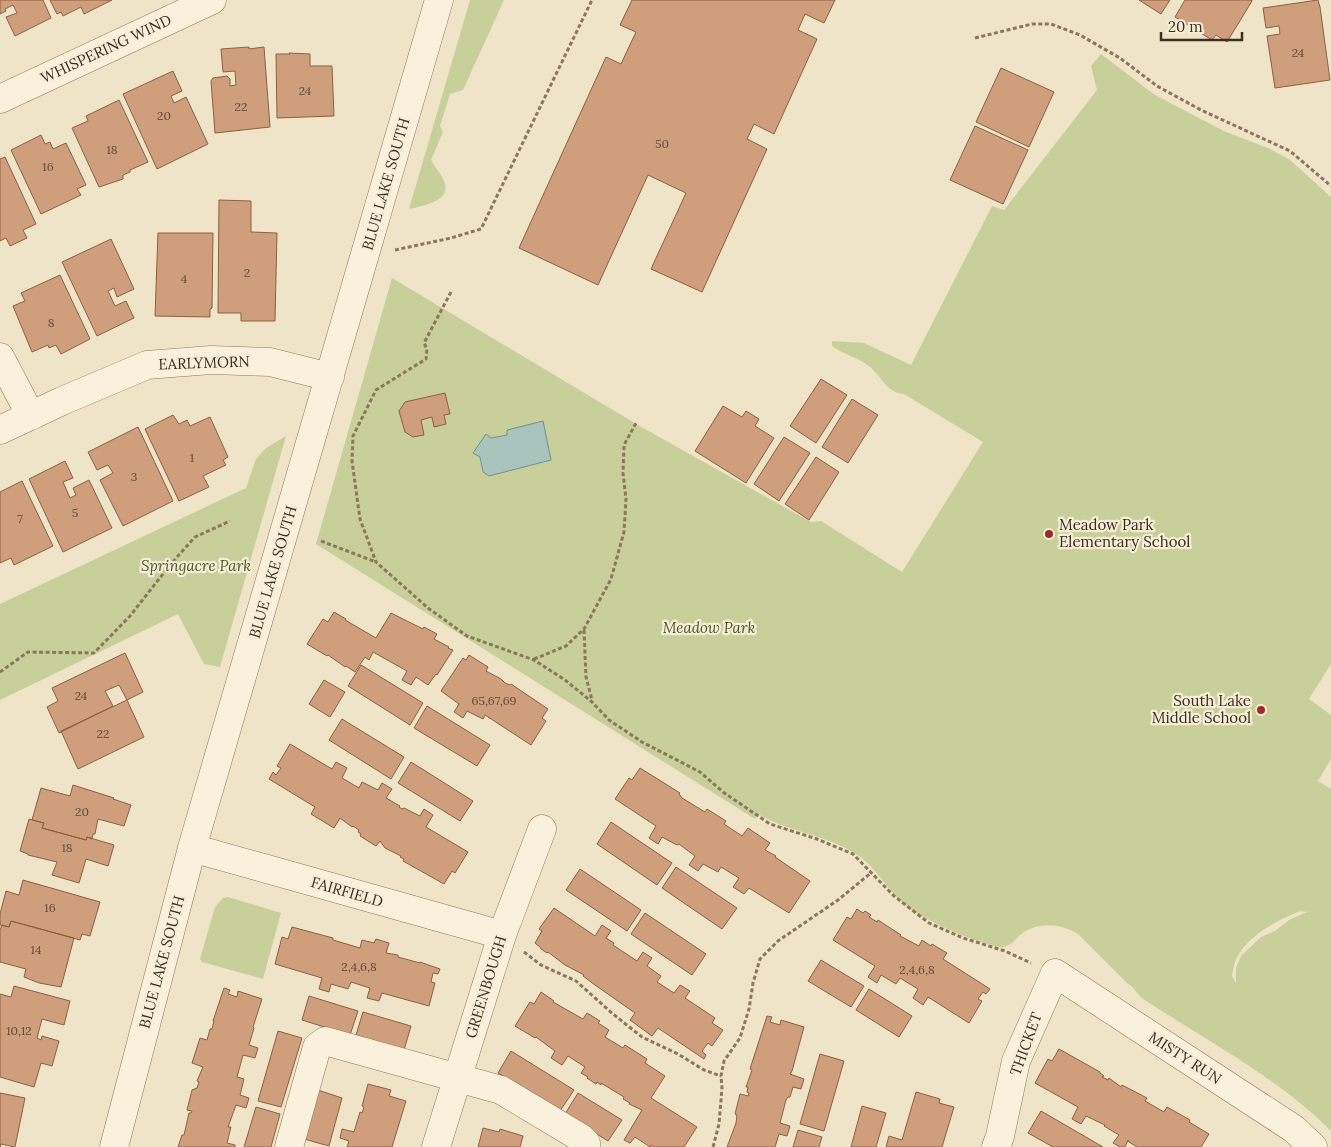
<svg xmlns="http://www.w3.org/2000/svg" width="1331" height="1147" font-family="Lora,serif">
<rect width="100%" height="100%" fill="#f0e4c8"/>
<path fill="#c9cf9b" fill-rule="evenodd" d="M470 0H504L463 90 450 94 440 126 443 132 431 160C435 167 441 174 444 181 453 201 422 206 409 209Z
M1101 54 1155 95 1224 131 1270 149 1289 159 1331 197V664L1309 699 1331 715V759L1318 781 1331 789V1131C1277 1077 1207 1041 1143 999 1138 995 1134 987 1128 984L1078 934C1059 923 1035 921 1018 937 1014 941 1010 946 1003 947 1001 948 995 946 992 945 967 939 944 928 922 916 917 913 910 910 906 906 888 891 876 867 856 854 827 835 789 832 758 814L755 819 316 544 392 278 638 425 811 522 821 521 902 572 983 442 904 394C886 392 883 378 870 367 858 357 844 355 832 346V341L864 343 911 365 992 206 1004 210 1097 90 1091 66ZM1300 911 1307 912 1289 920 1275 931 1261 937 1241 956 1236 968V983L1232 976C1233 970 1234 963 1237 957 1250 934 1276 921 1300 911Z
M286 436 220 667 204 664 178 614 0 700V604L246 488 256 459 266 448Z
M228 897 281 913 263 979 202 962 200 959 215 907 223 898Z"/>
<path fill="#a9c4bc" stroke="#6f938a" d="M543 421 551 460 489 476 483 472 480 457 473 453 486 434 491 438 507 435V430Z"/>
<path fill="#cf9f7d" stroke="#8d5f41" d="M0 0H43L51 18 15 36 6 17 17 13 13 5 5 9 6 11 0 14Z
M50 0H112L84 14 81 7 63 16 61 12 57 14Z
M632 0H835L824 23 805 14 798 30 817 39 774 134 754 124 747 139 767 149 702 292 651 269 686 193 648 175 598 285 519 248 606 57 621 64 636 32 620 25Z
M1139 0H1170L1161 14Z
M1185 0H1252V1L1227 42 1216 35 1212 40 1175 17Z
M1318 0 1320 7 1330 80 1275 88 1267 36 1280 34 1279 26 1266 28 1263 8Z
M249 47V49L264 47 270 127 215 133 211 81 213 78 227 76 230 79V86L236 85 235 71 223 72 221 49Z
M289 53 310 54V66H332L334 116 277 118 276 54H290Z
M1001 68 1054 92 1029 147 976 122Z
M173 71 182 91 171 96 174 103 186 97 208 144 157 169 123 94Z
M119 100 148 162 130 170V172L123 175V179L99 187 72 128 88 121 86 116Z
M975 126 1028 150 1003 204 950 180Z
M41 135 45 144 50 142 53 149 66 143 86 185 77 189 81 195 41 214 11 150Z
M5 157 36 224 23 230 27 238 10 246 6 238 0 241V159Z
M219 200 251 201V232L277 233 275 321H241V313H218Z
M158 233H213L212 308 210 309V317L155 316Z
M111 239 134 289 117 297 114 288 108 291 115 306 126 301 134 318 97 336 62 262Z
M60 275 90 339 61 354 56 345 49 348 48 345 32 352 13 306 25 301 21 293Z
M821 379 847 395 816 443 790 426Z
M445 393 450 414 444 415 446 424 434 427 432 417 421 420 424 435 413 437 405 432 399 411 405 402Z
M852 399 878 415 848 463 822 447Z
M723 406 742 417 746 411 759 419 755 426 774 438 746 483 695 451Z
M173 415 179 424 187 420 190 426 210 417 228 457 223 460 226 465 203 476 209 487 179 501 145 429Z
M138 427 173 501 123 526 100 480 113 473 108 465 97 470 88 452Z
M784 437 810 453 779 501 754 484Z
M816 457 839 472 809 520 785 504Z
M65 461 73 478 63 482 70 498 76 495 73 488 89 480 112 528 63 552 29 479Z
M22 481 53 546 14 565 11 558 0 563V492Z
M334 612 346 619 345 620 376 638 391 613 423 629 424 627 437 634 434 639 449 647 448 648 453 650 437 675 436 674 428 685 416 677 411 685 402 680 407 671 373 652 369 660 365 657 355 672 346 666 345 667 328 655 327 656 307 644 323 619 328 622Z
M125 653 143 692 127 700 119 685 105 691 113 706 59 733 47 707 58 701 52 688Z
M469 655 488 667 486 671 501 679 505 683 510 685 511 684 548 709 542 718 546 721 531 745 485 715 483 719 467 711 463 718 454 712 459 704 441 691 463 658 466 660Z
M361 665 423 703 410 725 348 686Z
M324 680 345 692 330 717 309 704Z
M127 700 144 737 78 769 61 731Z
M427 706 490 745 477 766 414 728Z
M342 719 404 757 391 779 329 740Z
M290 744 332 769 336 762 347 768 342 778 359 788 362 782 378 790 382 783 392 789 386 798 400 806 399 807 402 809 404 808 420 816 424 809 433 815 426 827 468 852 455 873 452 871 444 884 403 861 404 859 400 857 401 856 385 848 380 841 376 846 360 836 361 834 358 832 359 830 353 826 352 827 340 818 334 828 311 814 315 807 269 779 273 772 276 775 281 768 277 766Z
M411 762 473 801 460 821 398 783Z
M640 768 680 793 679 794 682 798 705 812 707 809 726 821 724 824 742 836 748 828 770 843 765 850 776 856 775 857 810 881 789 913 749 888 744 894 733 887 739 878 721 867 718 872 703 864 698 871 689 865 695 856 679 844 677 845 662 837 658 844 649 838 656 826 615 799 629 778 632 780Z
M73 785 114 798 113 799 131 805 124 826 98 819 95 834H93L92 839 87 837 86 840 42 828 44 823 32 820 41 788 70 796Z
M29 819 44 823 42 828 86 840 87 837 114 845 108 866 86 859 79 883 52 875 57 862 28 855V854L20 851Z
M611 822 672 863 657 885 597 844Z
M676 867 737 908 722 929 662 888Z
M580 869 641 910 627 931 566 890Z
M23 880 100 902 90 936 82 934 80 940 11 921 9 927 0 925V914L6 891 19 895Z
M554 908 595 936 602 925 611 931 606 938 614 943 613 945 637 961 643 952 652 958 647 966 661 976 657 982 674 993 680 985 690 991 685 998 715 1018 712 1023 723 1030 712 1046 708 1043 702 1051 706 1055 704 1059 658 1028 652 1036 630 1020 635 1013 595 985 583 976 584 975 565 965 548 952 547 953 541 949V948L535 943 542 931 539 929Z
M857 909 863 913 865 911 871 915 869 917 877 922 878 920 901 935 900 936 919 946 922 940 931 946 932 944 947 953 943 959 990 989 986 994 983 992 978 999 982 1001 969 1023 928 997 923 1005 913 998 918 989 900 978 896 984 881 975 877 983 868 977 875 966 833 940 847 917 851 919Z
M645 913 706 954 692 975 631 934Z
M11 921 74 938 61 987 39 983 24 977 26 969 0 962V930L2 925 9 927Z
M292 927 333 938V940L360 948 362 940 374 943 376 939 389 943 386 953 398 955V957L420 963V962L440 969 438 974 433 973 431 982 435 983 429 1006 382 993 379 1001 367 998 370 988 351 982 348 989 331 984 329 992 319 989 322 978 275 964 282 937 288 939Z
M821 960 864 986 851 1007 808 981Z
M14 986 70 1001 64 1025 42 1019 37 1038 41 1040 42 1036 59 1041 52 1066 41 1063 34 1087 0 1077V994L11 997Z
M224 988 230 990 228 994 237 997 238 991 262 999 253 1027 254 1028 249 1045 258 1048 255 1058 243 1055 237 1077 244 1079 240 1095 249 1098 246 1108 236 1105 228 1127H231L227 1143 235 1145V1147H178L182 1135H184L189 1113H191L192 1111 187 1110 192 1090 197 1088 199 1082 197 1081 203 1067 192 1063 200 1038 207 1040 210 1029H212L214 1021H213Z
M869 989 912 1016 899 1037 856 1010Z
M541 992 554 1001 553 1002 583 1019 587 1013 600 1021 598 1023 609 1030 605 1037 623 1048 625 1045 647 1059 645 1063 665 1076 651 1098 697 1127 684 1147H654L651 1145 650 1147 635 1137 630 1143 624 1140 642 1110 629 1104 630 1103 623 1099 624 1097 601 1083V1085L597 1082 596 1084 587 1078 588 1077 581 1073 585 1067 568 1056 562 1065 551 1058 555 1051 536 1037 535 1038 515 1026 530 1002 534 1004Z
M309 996 358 1011 350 1035 302 1020Z
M363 1012 411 1026 404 1050 356 1035Z
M767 1016 772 1017 770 1022 780 1025 781 1020 804 1027 792 1071 790 1074 804 1079 801 1089 793 1087 790 1097H788L786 1100 780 1123 790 1126 787 1136 779 1134 775 1147H727L736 1123 737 1115 735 1114 740 1094 748 1096 749 1093 747 1092 748 1087H746L752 1070 750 1069Z
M278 1031 302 1038 281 1107 258 1101Z
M1059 1049 1100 1072V1073L1104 1076 1102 1077 1108 1080 1109 1078 1121 1087 1122 1085 1147 1098 1145 1101 1164 1112 1167 1107 1190 1120 1189 1122 1209 1134 1201 1147H1137L1129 1142 1128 1140 1125 1147H1120L1113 1143 1119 1135 1104 1126 1105 1125 1086 1116 1081 1124 1072 1119 1078 1107 1035 1083 1048 1059 1052 1061Z
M511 1051 574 1090 560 1111 498 1073Z
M820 1054 844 1061 824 1131 800 1124Z
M368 1084 391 1090 389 1096 406 1101 392 1147H347L349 1141 340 1138 342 1129 354 1132 360 1112 362 1113 364 1107 362 1106Z
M318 1090 342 1098 329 1146 304 1139Z
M916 1092 940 1099 939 1103 954 1107 942 1147H886L889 1136 902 1140Z
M0 1093 25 1098 15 1147 1 1144 0 1147Z
M578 1093 622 1120 608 1141 565 1114Z
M862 1106 886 1113 876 1147H851Z
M256 1107 280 1114 271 1147H244Z
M1041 1111 1103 1147H1053L1028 1133Z
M483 1128 499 1132 500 1129 523 1136 520 1147H478Z
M798 1130 822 1137 819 1147H793Z"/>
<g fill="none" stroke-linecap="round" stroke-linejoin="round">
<g stroke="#8d765c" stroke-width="29">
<path id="minor" d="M0 99 212 0
M0 357 31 416
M0 430 62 401 147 365 211 360 270 362 330 377
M192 848 502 935
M114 1147 192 848 439 0
M289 1147 317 1047 325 1041 501 1090 581 1138 586 1143V1147
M436 1147 502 935 542 829
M996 1147 1000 1136 1016 1061 1055 973 1294 1129 1313 1147"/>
</g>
<path stroke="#8d765c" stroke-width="3" stroke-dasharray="4 2.5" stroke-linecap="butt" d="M975 38 1032 24H1051L1080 35 1120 58 1157 86 1201 110 1290 151 1331 186
M395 250 451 238 481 229 592 0
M451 292 424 343 427 349 426 359 376 390 353 436 352 461 360 519 376 562 428 608 467 636 534 660 565 680 592 702 609 720 642 742 700 772 723 792 770 824 817 839 853 854 894 896 929 923 963 938 1005 951 1031 963
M321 541 376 562
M584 630 586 677 592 700
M534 659 566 646 584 629 611 579 624 532 626 499 623 473 624 445 636 423
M0 672 28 652 94 653 130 616 170 565 195 537 230 521
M524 952 541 965 576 981 613 1014 642 1037 678 1054 704 1070 721 1076
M713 1147 719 1124 722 1088 721 1076 724 1061 740 1038 749 1009 753 983 760 959 778 941 838 900 872 872"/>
<use href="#minor" stroke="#faf1dc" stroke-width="28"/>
</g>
<g fill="#9e2a2b" stroke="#f7eed8" stroke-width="2">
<circle cx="1049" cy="534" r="5"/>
<circle cx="1261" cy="710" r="5"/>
</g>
<g text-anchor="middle" stroke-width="4.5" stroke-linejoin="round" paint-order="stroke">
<g font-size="12" fill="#624a37">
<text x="1298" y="57">24</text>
<text x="305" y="95">24</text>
<text x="241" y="111">22</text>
<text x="164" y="120">20</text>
<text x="662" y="148">50</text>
<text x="112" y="154">18</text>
<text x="48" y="171">16</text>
<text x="247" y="277">2</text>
<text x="184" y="283">4</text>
<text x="51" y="327">8</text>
<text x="192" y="462">1</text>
<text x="134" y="481">3</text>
<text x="75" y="517">5</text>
<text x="20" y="523">7</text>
<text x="81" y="700">24</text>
<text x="494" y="705">65,67,69</text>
<text x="103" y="738">22</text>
<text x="82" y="816">20</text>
<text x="67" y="852">18</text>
<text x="50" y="912">16</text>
<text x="36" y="954">14</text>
<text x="359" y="971">2,4,6,8</text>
<text x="917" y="974">2,4,6,8</text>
<text x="19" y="1035">10,12</text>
</g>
<g font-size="15" fill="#3d2e20" stroke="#f7eed8">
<text transform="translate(106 49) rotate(-25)" y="5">WHISPERING WIND</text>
<text transform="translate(386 184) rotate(-74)" y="5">BLUE LAKE SOUTH</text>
<text transform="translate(204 363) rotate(-2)" y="5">EARLYMORN</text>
<text transform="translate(273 572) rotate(-74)" y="5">BLUE LAKE SOUTH</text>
<text transform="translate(347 892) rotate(16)" y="5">FAIRFIELD</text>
<text transform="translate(162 962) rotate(-75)" y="5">BLUE LAKE SOUTH</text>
<text transform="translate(486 987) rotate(-73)" y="5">GREENBOUGH</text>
<text transform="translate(1026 1044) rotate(-70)" y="5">THICKET</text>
<text transform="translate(1185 1058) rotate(33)" y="5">MISTY RUN</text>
</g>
<g font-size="15" fill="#3d2e20" stroke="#f7eed8" text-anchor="start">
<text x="1059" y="530">Meadow Park<tspan x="1059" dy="17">Elementary School</tspan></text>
<text x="1251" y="706" text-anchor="end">South Lake<tspan x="1251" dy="17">Middle School</tspan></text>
</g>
<g font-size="15" font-style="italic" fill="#4d5a26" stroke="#f7eed8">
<text x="196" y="571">Springacre Park</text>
<text x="709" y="633">Meadow Park</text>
</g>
</g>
<path d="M1161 32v8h81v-8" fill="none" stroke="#3d2e20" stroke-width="2.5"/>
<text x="1168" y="32" font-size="15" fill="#3d2e20" stroke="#f7eed8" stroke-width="4" paint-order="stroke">20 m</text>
</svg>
